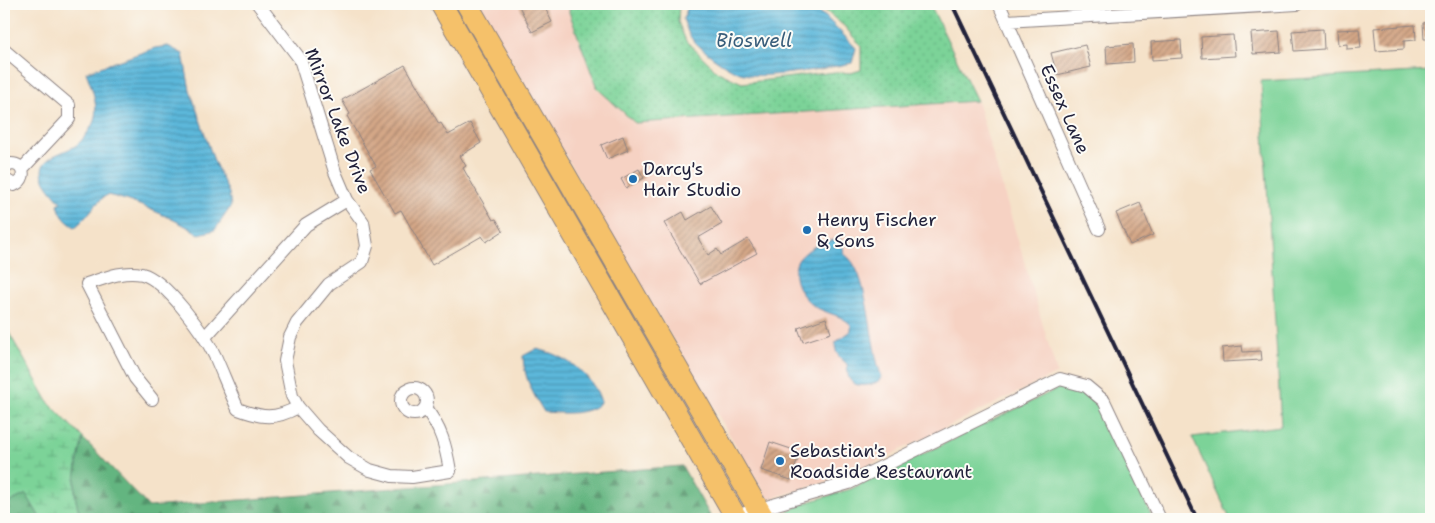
<svg xmlns="http://www.w3.org/2000/svg" width="1435" height="523" font-family="'Shantell Sans',sans-serif">
<defs>
<pattern id="forest-firs" width="22" height="20" patternUnits="userSpaceOnUse" patternTransform="scale(1.25)"><rect width="22" height="20" fill="#64b580"/><path d="M5 1l3.5 6h-7zM16 11l3.5 6h-7z" fill="#52936a"/></pattern>
<pattern id="wetland-marsh" width="20" height="14" patternUnits="userSpaceOnUse" patternTransform="scale(1.25)"><rect width="20" height="14" fill="#7bd398"/><path d="M1 5h8M5 5V1M11 12h8M15 12V8" fill="none" stroke="#6ab584"/></pattern>
<pattern id="park-dots" width="8" height="8" patternUnits="userSpaceOnUse" patternTransform="scale(1.25)"><rect width="8" height="8" fill="#7bd398"/><path d="M2 2h.1M6 6h.1" fill="none" stroke="#6ab584" stroke-width="1.8" stroke-linecap="round"/></pattern>
<pattern id="water-rules" width="6" height="5" patternUnits="userSpaceOnUse" patternTransform="scale(1.25)"><rect width="6" height="5" fill="#5cb7da"/><path d="M0 2.5h6" fill="none" stroke="#4c94b2"/></pattern>
<pattern id="building-hatch" width="6" height="6" patternUnits="userSpaceOnUse" patternTransform="scale(1.25)"><rect width="6" height="6" fill="#d4a787"/><path d="M-1 1l2-2M0 6l6-6M5 7l2-2" fill="none" stroke="#ac8870"/></pattern>
</defs>
<rect width="100%" height="100%" fill="#fdfcf7"/>
<filter id="ink" filterUnits="userSpaceOnUse"><feTurbulence type="fractalNoise" baseFrequency=".02" numOctaves="2"/><feDisplacementMap in="SourceGraphic" scale="10" xChannelSelector="R" yChannelSelector="G"/><feConvolveMatrix kernelMatrix="1 2 1 2 8 2 1 2 1" color-interpolation-filters="sRGB"/></filter>
<filter id="wash" filterUnits="userSpaceOnUse"><feTurbulence type="fractalNoise" baseFrequency=".0096" numOctaves="4" result="noise"/><feDisplacementMap in="SourceGraphic" scale="20" xChannelSelector="R" yChannelSelector="G"/><feGaussianBlur stdDeviation="1.12" result="paint"/><feColorMatrix in="noise" values="0 0 0 0 0 0 0 0 0 0 0 0 0 0 0 0 0 1.4 0 .05"/><feComposite in="paint" operator="in"/></filter>
<g filter="url(#wash)">
<rect width="100%" height="100%" fill="#f5e2c9"/>
<path fill="#f6d2c3" fill-rule="evenodd" d="M479 4H570L569 12 635 123 977 101 1057 373 847 476 768 499 608 230ZM839 239 842 242 844 254 852 261 864 291 869 327 880 372 848 377 847 364 836 352 840 338 851 331V325L845 318 814 305 798 288 794 276 795 265 815 245Z"/>
<path fill="#7bd398" stroke="#4e7a6a" d="M1431 71V519H1230L1192 437 1281 426 1261 81Z
M1061 387 1084 393 1100 406 1153 519H780L779 516 805 503 851 489Z"/>
<path fill="url(#forest-firs)" stroke="#436c5e" d="M83 438 149 507 682 466 712 519H83C68 495 77 464 83 438Z
M26 494 41 519H4V505Z"/>
<path fill="url(#wetland-marsh)" stroke="#4e7a6a" d="M4 324 49 403 83 438C77 464 68 495 83 519H41L26 494 4 505Z"/>
<path fill="url(#park-dots)" stroke="#4e7a6a" d="M570 4H679L678 22 686 41 718 72 742 83 835 72 851 73 861 70V46L844 26 817 4H930L977 101 635 123 597 88 569 12Z"/>
<path fill="url(#water-rules)" stroke="#3f6c8a" d="M689 4 809 6 826 17 856 48 852 63C827 68 768 79 744 74 729 71 703 51 693 40 688 35 686 26 683 19Z
M168 46 183 54 190 90 214 161 229 193 231 206 215 230 199 234C178 220 132 200 107 195 94 203 88 218 75 227 66 222 60 215 58 204L61 202C55 195 46 186 43 177 36 155 69 153 79 143 84 138 94 125 95 117 98 102 91 86 86 72L155 48Z
M840 239 842 242 844 254C870 269 869 348 882 377 877 386 856 389 850 380 847 376 848 369 847 364 839 357 834 353 836 342L851 331V325C841 314 826 314 814 306 800 296 788 275 799 259 810 246 823 242 840 239Z
M536 349C563 354 593 374 601 402 588 416 563 413 544 412 533 394 524 378 523 356Z"/>
<g id="blocks">
<path fill="url(#building-hatch)" d="M518 4H543L552 22 532 32Z
M1431 22V39H1424L1423 23Z
M1415 25 1416 40 1404 41V49L1376 51 1374 28Z
M1323 29 1324 49 1294 51 1292 31Z
M1359 29 1361 48 1347 49V44L1338 45 1337 30Z
M1279 31 1281 52 1253 54 1251 33Z
M1233 35 1235 56 1202 58 1201 37Z
M1181 40 1182 58 1152 60 1151 42Z
M1133 44 1134 62 1107 64 1106 46Z
M1085 45 1091 67 1057 75 1051 53Z
M405 65 439 124 441 123 448 135 470 123 481 143 460 156 466 166 463 168 493 220 496 219 503 231 486 242 482 236 432 265 401 210 395 213 370 169 376 166 347 116 350 114 342 100Z
M623 136 628 150 607 159 601 145Z
M639 169 644 178 626 188 621 179Z
M1140 203 1153 235 1130 245 1116 213Z
M711 206 722 224 698 238 708 255 717 249 721 255 748 239 757 253 700 284 664 223 683 212 687 220Z
M826 318 831 333 803 342 798 328Z
M1242 346 1243 352 1261 351 1262 360 1223 362 1222 348Z
M770 442 800 452 791 480 761 470Z"/>
</g>
</g>
<g filter="url(#ink)">
<use href="#blocks" fill-opacity="0" stroke="#8c8282" stroke-width="1"/>
<g fill="none" stroke-linecap="round" stroke-linejoin="round">
<g stroke="#8c8282" stroke-width="14">
<path id="minor" d="M258 4 300 59 335 172 347 200 363 222 367 246 362 262 329 284 297 323 290 337 285 361 292 396 298 407 318 430 349 458 370 470 392 476 412 477 450 471C446 447 441 427 425 408
M999 4 1099 229
M1007 21 1297 4
M4 50 69 105V119L22 169
M4 169 10 164C24 163 28 179 14 185L4 179
M205 337 306 225 347 200
M401 401a13 13 0 1 1 26 0a13 13 0 1 1-26 0Z
M152 399 135 378 87 284C105 278 123 270 142 274 166 280 205 335 215 356 223 374 230 392 238 409 262 418 275 420 298 407
M735 516 849 483 1060 379 1086 386 1104 401 1160 519"/>
</g>
<g stroke="#8c8282" stroke-width="23">
<path id="primary" d="M441 4 737 519
M467 4 764 519"/>
</g>
<use href="#minor" stroke="#fff" stroke-width="12"/>
<use href="#primary" stroke="#f5c16b" stroke-width="21"/>
<path stroke="#22223b" stroke-width="4" d="M952 4 1197 519"/>
</g>
</g>
<g fill="#1f6fb2" stroke="#fdfcf7" stroke-width="2">
<circle cx="633" cy="179" r="5"/>
<circle cx="807" cy="230" r="5"/>
<circle cx="780" cy="461" r="5"/>
</g>
<g text-anchor="middle" stroke-width="4" stroke-linejoin="round" paint-order="stroke">
<g font-size="18" fill="#22223b" stroke="#fdfcf7">
<text transform="translate(1065 109) rotate(66)" y="6">Essex Lane</text>
<text transform="translate(338 121) rotate(69)" y="6">Mirror Lake Drive</text>
</g>
<g font-size="18" fill="#22223b" stroke="#fdfcf7" text-anchor="start">
<text x="643" y="175">Darcy's<tspan x="643" dy="21">Hair Studio</tspan></text>
<text x="817" y="226">Henry Fischer<tspan x="817" dy="21">&amp; Sons</tspan></text>
<text x="790" y="457">Sebastian's<tspan x="790" dy="21">Roadside Restaurant</tspan></text>
</g>
<g font-size="19" font-style="italic" fill="#395e7b" stroke="#fdfcf7">
<text x="754" y="47">Bioswell</text>
</g>
</g>
<rect width="1435" height="523" fill="none" stroke="#fdfcf7" stroke-width="20"/>
</svg>
